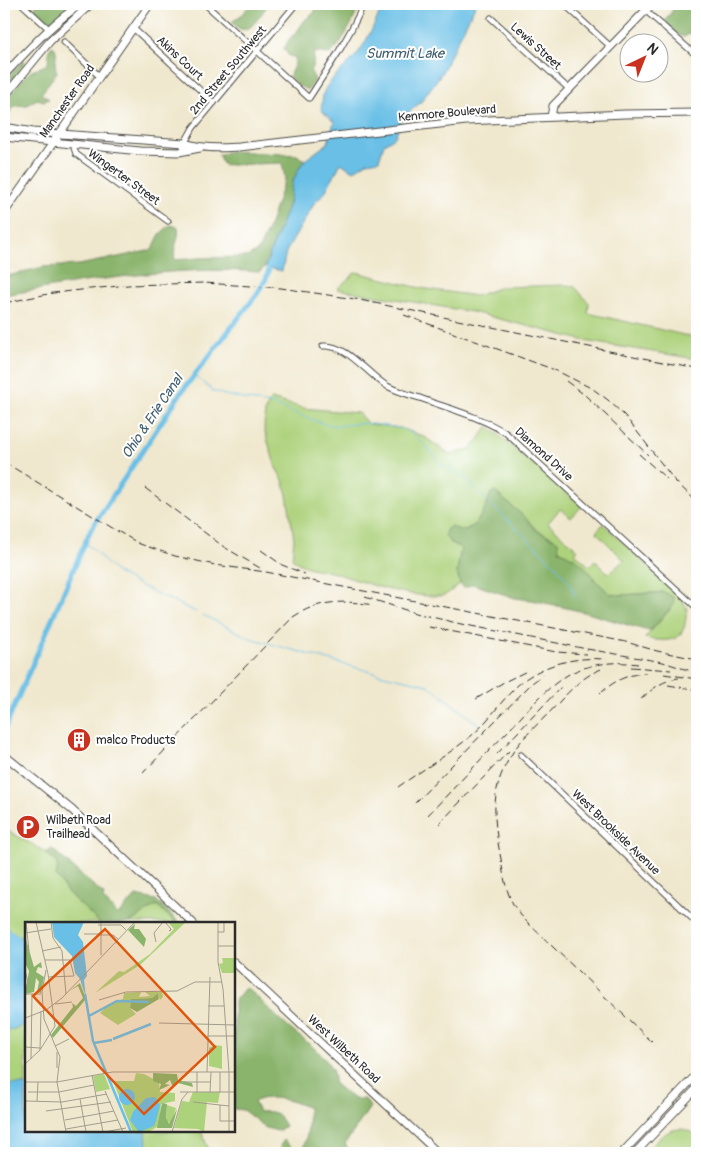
<svg xmlns="http://www.w3.org/2000/svg" width="701" height="1157" font-family="Pangolin,sans-serif">
<rect width="100%" height="100%" fill="#fff"/>
<filter id="ink" filterUnits="userSpaceOnUse"><feTurbulence type="fractalNoise" baseFrequency=".02" numOctaves="2"/><feDisplacementMap in="SourceGraphic" scale="10" xChannelSelector="R" yChannelSelector="G"/><feConvolveMatrix kernelMatrix="1 2 1 2 8 2 1 2 1" color-interpolation-filters="sRGB"/></filter>
<filter id="wash" filterUnits="userSpaceOnUse"><feTurbulence type="fractalNoise" baseFrequency=".0096" numOctaves="4" result="noise"/><feDisplacementMap in="SourceGraphic" scale="20" xChannelSelector="R" yChannelSelector="G"/><feGaussianBlur stdDeviation="1.12" result="paint"/><feColorMatrix in="noise" values="0 0 0 0 0 0 0 0 0 0 0 0 0 0 0 0 0 1.4 0 .05"/><feComposite in="paint" operator="in"/></filter>
<g filter="url(#wash)">
<rect width="100%" height="100%" fill="#f0e8ce"/>
<path fill="#add27c" stroke="#6c7e54" d="M356 272 420 288 476 296 501 287 567 285 575 287 589 303 588 313 697 338V359L590 342 472 312 337 289Z
M271 399 303 408 358 413 368 424 400 428 423 436 450 455 470 449 478 441 488 426 582 506 571 518 560 509 548 523 578 550 575 553 589 566 595 560 609 574 624 560 596 532 603 524 679 595 687 608C686 615 686 626 682 632 676 644 655 640 645 638L674 605 664 592 622 595 610 594 568 555 559 550 552 537 536 530 531 524 491 493 487 508 474 525 465 530H458L445 536 450 542 461 548 457 572 460 584C454 588 447 596 440 596 405 597 368 584 335 573 321 569 302 569 292 558L294 539 287 495 283 480 276 468 264 429 265 411Z
M4 832H10L49 854 57 863 67 892 100 923H26V1131H201L208 1148 214 1153H4Z
M157 905 176 923H129Z
M682 1129 692 1132 697 1137V1153H645C657 1141 664 1129 682 1129Z"/>
<path fill="#8ab46c" stroke="#5a704c" d="M37 4H76C64 13 42 37 35 8Z
M249 4H270C259 12 249 44 232 22L244 13 249 5Z
M317 4H356L358 9C354 20 340 47 330 54L314 52 313 66 310 70 315 80 308 90 297 85 289 77 295 63V57L289 56 284 49 290 38 296 33 305 20 314 13Z
M677 4H697V29L684 37 676 33 665 21Z
M52 46 55 48C59 57 52 62 57 72L41 94 49 99 44 101 37 99 27 105 15 106 4 118V104L17 86 30 72 48 64 49 50Z
M24 60 25 62 4 91V81Z
M231 151 297 155 305 160 300 167 292 183 289 204 265 267 260 272C173 265 89 281 4 295V277L43 267 79 265 152 250 160 234 170 225 178 227C180 241 172 246 175 260L198 258 247 257 258 251 269 227 285 178 282 163 224 165 218 155Z
M495 492 526 518 536 530 558 541 559 550 576 559 590 572 595 580 610 594 622 595 664 592 673 597 674 604 651 630H645L584 612 532 600 515 598 473 584 464 588 460 584 457 572 461 548 450 542 445 536 446 530 451 526C474 541 484 510 491 493Z
M52 849 104 895 103 899 118 915 136 896 156 900 180 923H176L157 905 129 923H100L67 892 56 876C60 862 55 861 46 853Z
M246 987C261 1000 274 1015 289 1028 303 1040 322 1051 331 1068 334 1073 334 1079 334 1084L354 1099H365L370 1107 345 1144 351 1153H282L280 1146 284 1140 296 1152 302 1150C308 1137 309 1122 308 1108 295 1101 267 1093 254 1102L259 1112C275 1111 277 1112 285 1126L278 1131 266 1128 243 1110 234 1109V1086L235 1085 236 1077 234 1062V1001Z"/>
<path fill="#69bfe6" stroke="#4a7588" d="M384 4H476L441 74 420 103 402 118 395 137 384 144 379 160 367 162 353 171 341 163 324 194 315 202 286 252 282 271 265 267 289 204 292 183 300 167 305 160 328 143 334 122 321 110C322 105 322 99 323 94 327 80 349 65 358 53 369 38 376 20 384 4Z
M4 926 26 940V1024L4 1033Z
M4 1084 26 1085V1131H146L147 1149 145 1153H4Z"/>
<g fill="none" stroke-linecap="round" stroke-linejoin="round">
<path stroke="#69bfe6" stroke-width="1" d="M194 375 213 391 225 395 274 405 324 424 337 426 363 423 381 425 400 428 414 434 436 457 441 465 456 472 466 478 479 493 556 566 568 581 576 597
M85 543C98 551 106 566 119 574 143 588 170 600 196 612
M203 615 250 638 379 674 428 685 478 724"/>
<path stroke="#69bfe6" stroke-width="5" d="M4 730 91 529 180 394 257 294 266 279 271 262"/>
</g>
</g>
<g filter="url(#ink)">
<g fill="none" stroke-linecap="round" stroke-linejoin="round">
<g stroke="#494743" stroke-width="7">
<path id="street" d="M22 4 49 29
M205 4 309 98 338 53 352 28 364 4
M564 4 611 47
M646 11 697 56
M491 18 569 89
M133 28 214 103
M64 42 99 76
M73 145 76 154 168 221
M183 146 193 128 296 4
M323 346C347 344 367 374 387 386 397 391 409 395 420 398 449 409 479 416 506 433L697 608
M521 755 697 923"/>
</g>
<g stroke="#494743" stroke-width="9">
<path id="secondary" d="M4 75C28 50 52 23 81 4
M4 97 50 41 91 4
M551 117 553 106 652 4
M4 127 33 132 184 143C205 149 217 148 239 147L466 121 625 114 697 113
M4 137 140 151 179 152 200 148
M4 213 150 4
M4 755 72 810 193 923
M234 962 438 1153
M622 1153 697 1074
M635 1153 697 1088"/>
</g>
<use href="#street" stroke="#fff" stroke-width="5"/>
<use href="#secondary" stroke="#fff" stroke-width="7"/>
<path stroke="#2b2b2b" stroke-width="1" stroke-dasharray="8 4" stroke-linecap="butt" d="M4 303 53 293 128 285 204 283 281 288 355 299 697 369
M404 315 555 370 593 389 608 400 625 416 675 481 697 502
M566 381 586 396 648 455
M639 454 667 479
M4 462 119 532 140 544 175 556 215 565 266 572 626 642 657 651 697 659
M145 488 224 547 260 568
M261 550 282 565 305 574
M365 597 415 613 461 624 587 649 663 662 697 673
M429 627 556 652 586 654
M631 667 671 670
M601 669C579 678 565 696 549 713 535 727 518 741 509 759 489 792 494 823 501 859 503 873 505 887 511 900 515 909 522 917 529 924L652 1042
M664 674 697 679
M668 685 697 690
M600 694C613 681 628 674 646 673
M476 699 504 682 527 671
M641 699C652 689 663 680 679 678
M497 754 561 687
M143 773 293 617C318 600 344 600 373 605
M398 787C422 770 448 755 471 736 486 724 498 705 512 691 533 667 572 656 603 659
M415 803 532 683 544 674
M428 815C455 787 482 758 510 729 528 710 547 686 571 673 592 663 615 661 638 664
M439 824 509 751"/>
</g>
</g>
<defs>
<g id="building-disc" transform="scale(1.25)"><circle r="9.5" fill="#c8321e" stroke="#fff"/><path d="M-4-6H4V6H1V3H-1V6H-4ZM-2.5-4.3h1.7v1.8h-1.7ZM.8-4.3h1.7v1.8H.8ZM-2.5-1h1.7V.8h-1.7ZM.8-1h1.7V.8H.8Z" fill="#fff"/></g>
<g id="parking-disc" transform="scale(1.25)"><circle r="9.5" fill="#c8321e" stroke="#fff"/><path d="M-3.5-5.5H1a3.5 3.5 0 0 1 0 7H-1V5.5H-3.5ZM-1-3.4V-.6H.8a1.4 1.4 0 0 0 0-2.8Z" fill="#fff"/></g>
</defs>
<g fill-rule="evenodd">
<use href="#building-disc" x="79" y="740"/>
<use href="#parking-disc" x="28" y="827"/>
</g>
<g text-anchor="middle" stroke-width="4" stroke-linejoin="round" paint-order="stroke">
<g font-size="12" fill="#2b2b2b" stroke="#fff">
<text transform="translate(536 46) rotate(42)" y="4">Lewis Street</text>
<text transform="translate(180 58) rotate(43)" y="4">Akins Court</text>
<text transform="translate(228 70) rotate(-50)" y="4">2nd Street Southwest</text>
<text transform="translate(67 101) rotate(-55)" y="4">Manchester Road</text>
<text transform="translate(447 113) rotate(-5)" y="4">Kenmore Boulevard</text>
<text transform="translate(124 177) rotate(36)" y="4">Wingerter Street</text>
<text transform="translate(544 454) rotate(42)" y="4">Diamond Drive</text>
<text transform="translate(616 832) rotate(44)" y="4">West Brookside Avenue</text>
<text transform="translate(344 1049) rotate(43)" y="4">West Wilbeth Road</text>
</g>
<g font-size="12" fill="#2b2b2b" stroke="#fff" text-anchor="start">
<text x="96" y="744">malco Products</text>
<text x="46" y="824">Wilbeth Road<tspan x="46" dy="14">Trailhead</tspan></text>
</g>
<g font-size="14" font-style="italic" fill="#415f6c" stroke="#fff">
<text x="405" y="58">Summit Lake</text>
<text transform="translate(152 416) rotate(-56)" y="5">Ohio &amp; Erie Canal</text>
</g>
</g>
<g transform="translate(25 922)">
<rect width="210" height="210" fill="#f0e8ce"/>
<path d="M143 0H161L115 43 70 71 94 49 99 50 125 32 149 7ZM197 36H210V51H197L194 42 198 41ZM116 70 114 75 125 74 120 70H137L138 75 135 78 133 71 127 76 106 77 105 86 111 92 93 103 75 91 84 82 98 77 99 71ZM190 123 197 124V147L184 144V126ZM111 151 119 152 134 160 135 170 150 171V179L136 182 134 204 123 210H108L88 159H109ZM79 152 85 167 71 170 68 154ZM168 170H195L193 181 182 180 179 210 173 207 149 206 157 179 164 180ZM142 183 151 186 146 202 141 199Z" fill="#add27c"/>
<path d="M110 2 109 7H114L121 17 119 25 103 8ZM0 14 9 45 16 40 17 46 13 45 11 50 19 55 16 71 12 70 14 60 11 56 9 70 0 72 4 49 0 41ZM55 61 61 77 28 116 26 113 48 85 47 81 51 84 58 76 53 64 45 69ZM133 71 134 77 112 90 105 86 106 77 127 76ZM128 151 152 152 153 158 167 161 168 165 153 161 148 165 145 158 140 162 145 163 134 168 136 162 128 159ZM137 181 142 182 141 196 144 202 152 187 147 206H132Z" fill="#8ab46c"/>
<path d="M27 0H59L53 13 58 20 62 54 59 58 61 76 55 57 50 51 47 34 29 15ZM94 175a8 8 0 1 1 16 0a8 8 0 1 1-16 0ZM130 175 135 183 131 199 129 204 114 210 105 198 108 190 121 176Z" fill="#69bfe6"/>
<path fill="none" stroke="#69bfe6" stroke-width="2.5" d="M60 72 68 119 106 210M64 94 92 79 124 80M88 117 126 102M69 121 87 118"/>
<path fill="none" stroke="#a19c8d" stroke-width="1" d="M1 0 4 29M26 0 28 16 37 29 41 72M76 0V33M140 0 146 7V8L144 9 146 7M193 0V40L198 67 204 150V210M73 3H96L101 8M193 10H199V0M0 11 26 7M59 12H75M75 13H88L93 17M131 20 129 11 138 0M193 24H210M17 29 36 25M20 38H45L49 54 23 55M0 48 3 60 0 69M21 48 17 70 19 97 35 135 32 160 41 210M0 72H16M74 78 101 70 152 69 170 60H197M30 82 47 80M183 84H199M0 96 21 88 37 76 110 0M134 101 210 103M182 114H210M30 124 44 117M0 125 15 126M15 128 16 89M6 137 7 72M0 142 15 128 30 104 23 52 11 0M32 146V130M182 150 185 55M67 153 78 210M0 160H32M32 160 87 150H210M159 160H186M80 169 98 210M3 170H34L69 163M155 170H210M172 170V150M185 170 186 150M195 170V150M55 177 61 210M1 179 37 180 82 172M12 179 13 160M168 180 204 184M195 183V199H210M21 189 86 180M40 198 89 189M41 207 93 198M79 210 101 206M147 210 157 177 163 170"/>
<path fill="#df570e" fill-opacity="0.15" stroke="#df570e" stroke-width="2.5" d="M80 7 190 125 119 192 8 74Z"/>
<rect width="210" height="210" fill="none" stroke="#2b2b2b" stroke-width="2.5"/>
</g>
<rect width="701" height="1157" fill="none" stroke="#fff" stroke-width="20"/>
<g transform="translate(644 58) rotate(43)"><circle r="24" fill="#ffffff" stroke="#aaaaaa"/>
<path d="M0-4L9 19L0 12L-9 19Z" fill="#c8321e"/>
<text y="-8" font-size="14" font-weight="bold" text-anchor="middle" fill="#2b2b2b">N</text>
</g>
</svg>
